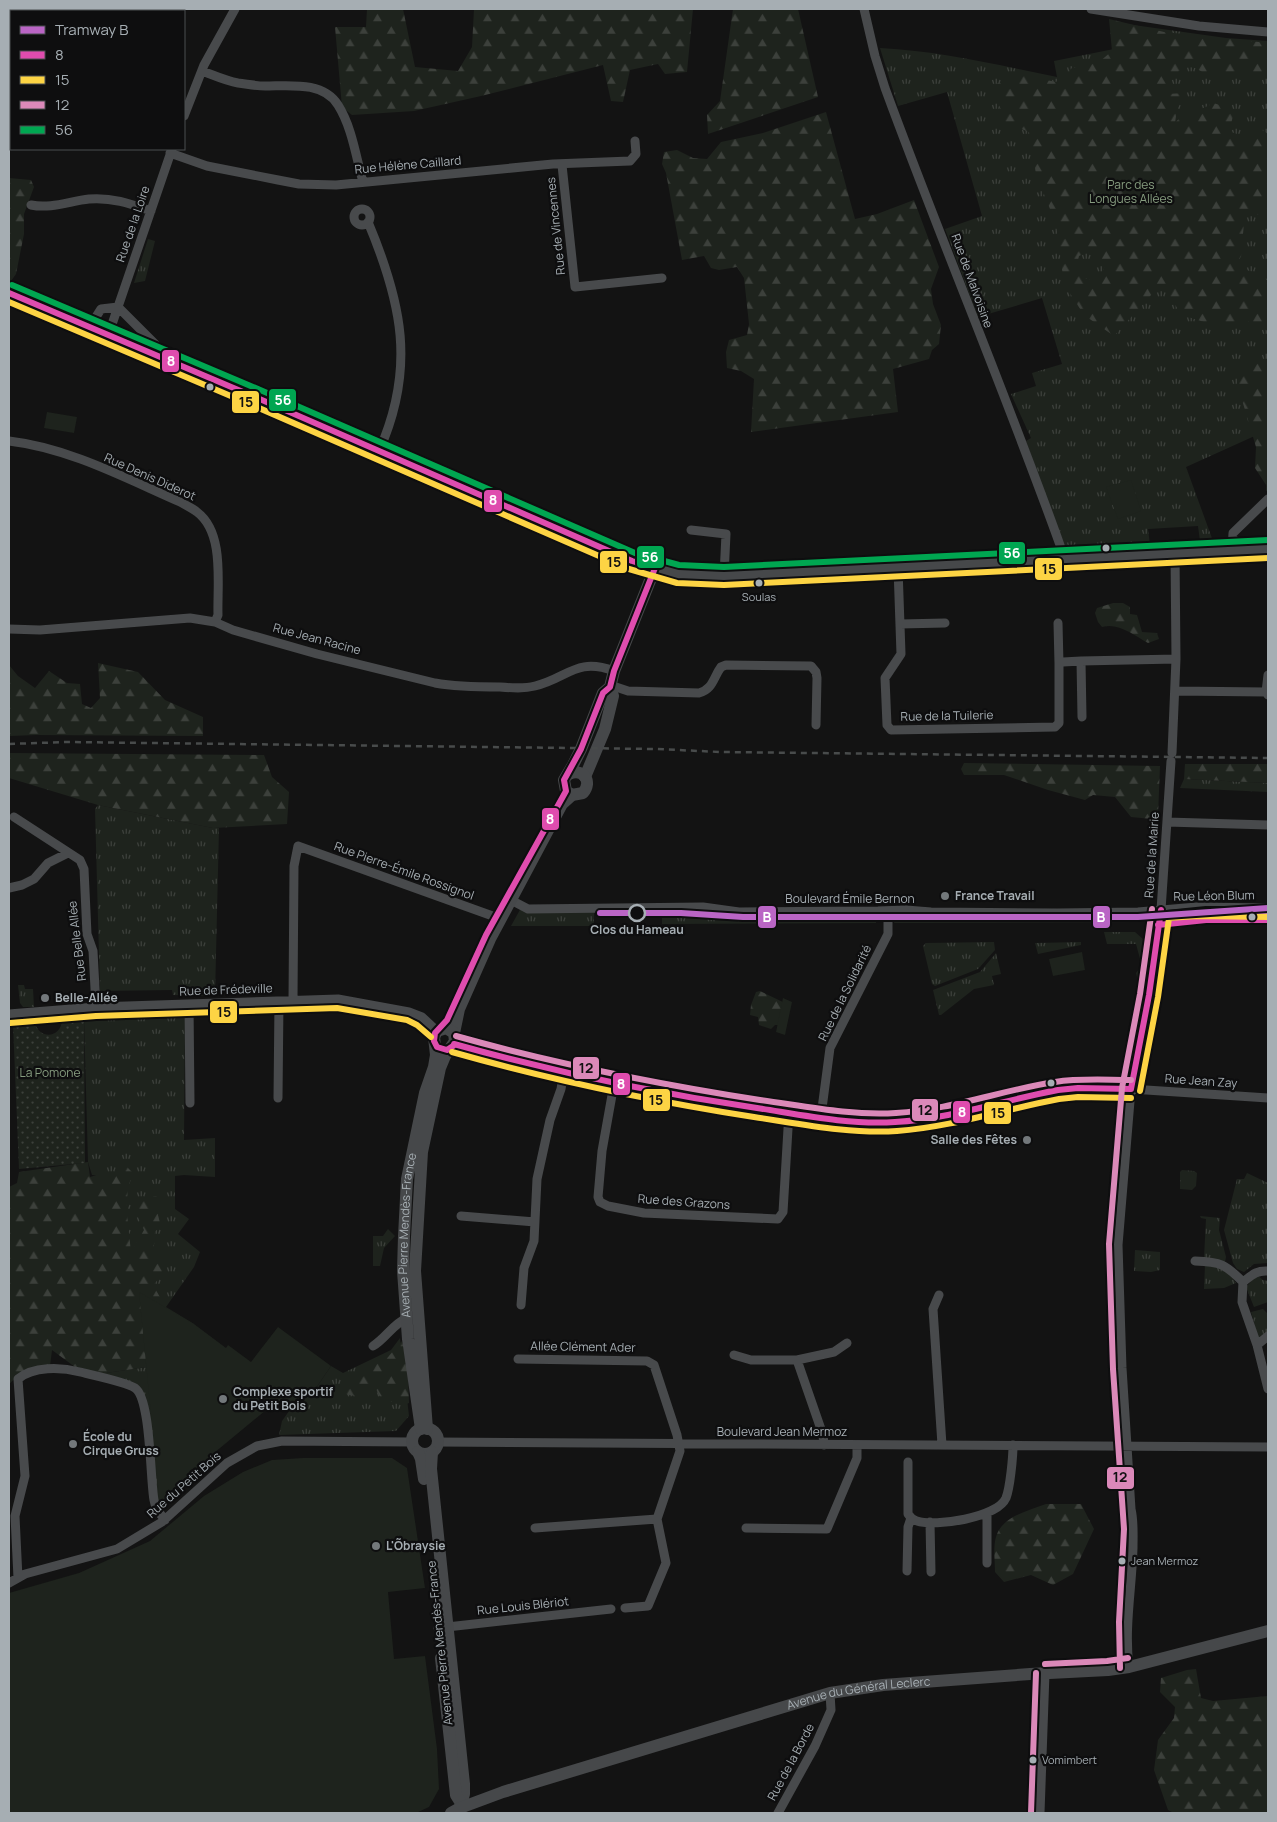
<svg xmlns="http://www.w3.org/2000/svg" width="1277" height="1822" font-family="Manrope,sans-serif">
<defs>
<pattern id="grass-tufts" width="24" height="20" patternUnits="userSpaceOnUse" patternTransform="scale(1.25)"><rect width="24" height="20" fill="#1e231d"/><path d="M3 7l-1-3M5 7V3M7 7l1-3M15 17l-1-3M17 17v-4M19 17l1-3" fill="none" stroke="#3c403b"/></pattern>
<pattern id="forest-firs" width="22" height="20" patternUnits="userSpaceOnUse" patternTransform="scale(1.25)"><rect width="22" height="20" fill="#1e231d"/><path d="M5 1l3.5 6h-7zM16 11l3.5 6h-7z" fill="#3c403b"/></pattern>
<pattern id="garden-dots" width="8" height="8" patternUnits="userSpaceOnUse" patternTransform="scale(1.25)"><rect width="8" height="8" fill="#1e231d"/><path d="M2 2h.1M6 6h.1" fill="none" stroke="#3c403b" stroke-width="1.8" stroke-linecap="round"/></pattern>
</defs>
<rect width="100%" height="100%" fill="#131313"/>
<path fill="url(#grass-tufts)" d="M1112 22 1226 38 1268 41V490L1266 491 1267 465 1259 434 1186 467 1213 541H1200L1198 526 1148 529 1150 545 1071 548 1065 545 1057 527 1026 441 1031 438 1011 394 1036 386 1032 373 1062 364 1042 298 978 317 945 229 982 216 947 92 898 106 880 48C940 51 998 65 1057 77L1054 61 1114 49Z
M148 239 155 241 145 281 134 283Z
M1184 779 1268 783V792L1180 788Z
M98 805 213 828H219L215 996 173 995 172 990 100 991 95 809Z
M521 908 594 910V926H511Z
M1176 910H1268V914L1249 916 1177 920Z
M662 911 735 915H876V923L662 924Z
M897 915H1136V922L894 923Z
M1104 932H1135L1144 940 1142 985H1139L1136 973 1142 966 1136 944H1107Z
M994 942 995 950 978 969 935 986 932 984 923 946 926 943Z
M1081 942V945L1038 954 1035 943Z
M996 953 1001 974 992 976 994 985 974 989 941 1015H939L933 990 980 972Z
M18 985H24L25 989H33L34 1007H23L20 1003Z
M115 1015 185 1016 184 1140 215 1138V1177L184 1175 175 1176V1209L189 1219 178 1234 200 1252 194 1267 166 1307 194 1324 214 1449 217 1457 192 1480 187 1481 161 1509 157 1504 145 1397 99 1374 147 1367 130 1276 120 1177 92 1175 88 1162 84 1017Z
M1182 1170 1194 1171 1197 1173 1196 1186 1192 1190 1180 1189V1172Z
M1247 1173 1268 1183V1263L1254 1264 1244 1272 1237 1269 1233 1263 1224 1230 1237 1179H1244Z
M1200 1216 1220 1218 1219 1230 1226 1257 1225 1262 1204 1258 1206 1219 1201 1218Z
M388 1229 395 1236 384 1248 380 1266H373V1236H383Z
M1135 1250 1160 1252V1270L1151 1272 1134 1271Z
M1205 1265C1219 1266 1229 1271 1236 1283L1224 1288 1204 1289Z
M1257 1275 1263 1280 1268 1281V1302L1254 1307 1246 1287Z
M1263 1309 1268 1314V1333L1262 1338 1258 1337 1251 1312Z
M400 1338 409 1416 396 1431 279 1435 282 1421 299 1397 314 1391 331 1366 343 1373 391 1350Z"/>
<path fill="url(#forest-firs)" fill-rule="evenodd" d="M367 9H403L415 67 458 71 472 47 474 9H693L687 72 665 74 658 64 630 70 623 102 611 101 603 65 481 96 414 111 352 115 342 107 335 27H366Z
M733 9H798L818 97 708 134 707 115 720 101Z
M1109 19 1164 32 1268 43V68L1262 75 1248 76 1242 71C1231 72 1220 75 1210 75 1205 75 1200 70 1195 68 1179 63 1169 81 1166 94L1187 93 1177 109 1175 123C1188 108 1198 113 1213 103L1227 107 1233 116 1229 132 1235 133 1242 145 1250 138 1255 125 1268 134V217L1245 211 1241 257 1232 265 1261 275 1268 281V331L1241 318 1229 330 1182 315 1161 284 1114 336 1084 315 1064 284 1056 224 1036 174 1029 132 1004 122 993 85 1022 75 1056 82 1072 68 1098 63 1112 51ZM1089 251 1099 254 1105 265 1101 276 1091 280 1082 278 1076 268 1079 256Z
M826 112 855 219 877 214 914 200 939 267 931 289 933 304 941 325 939 344 932 350 929 359 893 369 898 412 751 432 754 379 741 371 727 368 726 352 729 340 747 335 749 324 744 278 737 267 719 270 711 268 704 256 682 260 666 173 662 164 664 152 677 150 693 158 707 159 721 142 763 133Z
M9 178 31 180 34 187 24 214V234L16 274 11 281H9Z
M1256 361 1268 363V488L1255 468 1256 447 1237 383 1245 367Z
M1113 603H1123L1130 607V614L1137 615 1142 632 1157 633 1159 639 1148 643C1134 635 1118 622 1102 627L1098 622 1095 613 1097 608Z
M98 663 138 672 165 700 203 717V736L36 735 9 736V665L18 676 35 688 49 671 67 683 80 684 82 704 91 708 100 698Z
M9 753 264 755 272 777 289 792 287 824 213 828 98 805 9 778Z
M964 763 1160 766 1158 816 1152 819 1131 817 1115 797 1093 795 1085 800 1048 790 1004 775H964L961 769Z
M1185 764H1268V783L1184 779Z
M760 991 789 1005 781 1025H775L771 1029 759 1025 758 1017 750 1015 751 1005 756 992Z
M88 1162 90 1177 103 1173 115 1174 127 1167 133 1173C122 1198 129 1227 131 1253L144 1230 135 1210 142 1198 156 1196 163 1203 158 1215 161 1227 154 1232 156 1238 153 1248 160 1251 167 1270 153 1285 161 1299 148 1315 149 1362 147 1367 99 1374 75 1367 52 1350 50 1366 23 1371 9 1384V1187L17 1183 19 1172Z
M402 1341 408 1370 409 1403 403 1405 381 1399 376 1389C362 1398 353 1398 337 1390L344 1381 358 1370 388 1357Z
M1046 1504H1081L1094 1529 1073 1574 1053 1585 1031 1575 1004 1582 995 1572C995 1562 993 1547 996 1537 1002 1516 1028 1511 1046 1504Z
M1196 1669 1201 1698 1213 1701 1268 1696V1813H1174L1168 1810 1154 1770 1158 1740 1174 1718 1175 1707 1160 1692 1161 1678 1187 1670Z"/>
<path fill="url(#garden-dots)" d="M84 1017 85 1163 19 1169 13 1024 35 1022C38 1040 62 1039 62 1019Z"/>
<path fill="#1e231d" d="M47 412 77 417 74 433 44 428Z
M1131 480 1141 511 1118 519 1106 487Z
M1082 952 1085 970 1053 976 1049 959Z
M783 998 792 1002 785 1035 776 1032Z
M139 1292 194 1324 226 1348 228 1345 251 1362 278 1327 331 1366 314 1391 299 1397 295 1401 266 1410 214 1453 193 1476 160 1506Z
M303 1458H392L407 1468 425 1588 388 1592 394 1659 425 1656 437 1749 439 1789 429 1807 416 1813H9V1593L79 1573 150 1541 204 1496 243 1472 272 1460Z"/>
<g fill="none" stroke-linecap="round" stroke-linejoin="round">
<path stroke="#484a4c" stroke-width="9" d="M864 9 875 56 885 88C943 246 1009 401 1065 559
M1091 9 1199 26 1268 32
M98 11 99 9
M202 71C213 75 226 81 238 83 247 84 256 86 265 86 289 86 323 81 338 105 352 127 356 157 363 182
M184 116 204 65 235 9
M9 132 11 135
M170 153 207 166 278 180 299 184 336 185 553 164 630 161 636 154 635 141
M562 165 575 287 662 278
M31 205C51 209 70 201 89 199 112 197 131 204 151 211
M354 217a8 8 0 1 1 16 0a8 8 0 1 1-16 0Z
M368 222C402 303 416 368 379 451
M118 307 160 349 168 359
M89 328 101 309 118 307
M108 336 172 149
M9 441C69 448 125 478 180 502 185 505 192 508 197 512 225 533 217 584 218 615L215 622
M691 530 726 534 724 576
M1232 550 1233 533 1268 499
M898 568 901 654 885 678 887 725 891 730 1055 727 1059 723V664L1063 662 1081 661
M1058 623 1059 664
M900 624 945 623
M9 629 40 630 190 618 215 622 233 630 317 654 435 683C457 687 479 687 500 687 512 688 524 689 535 686 568 678 576 657 614 671
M610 685 628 691 699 693C713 689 713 678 721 667L726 665 811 666 816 672 817 678 816 725
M1175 691 1266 692
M1268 695 1266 692 1268 675
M1082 717 1081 661 1176 659
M1172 753 1176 659 1175 553
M14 817 80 860 84 869 87 934 93 951 96 1007
M1167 822 1268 825
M9 888 22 885 34 879 48 863 68 853
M507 898 528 909 703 907 739 912 878 911 906 910 931 912 1057 913 1138 912 1197 907 1268 908
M1158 925 1206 920H1268
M293 1000 294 866 298 846 501 919
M189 1004 190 1103
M9 1014 96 1007 338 999 409 1012 422 1017 437 1031
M454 1044 620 1086 737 1106 856 1121 893 1122 920 1120 1029 1095 1078 1088 1131 1089 1268 1098
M614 1084 602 1151 598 1197 600 1202 608 1206 644 1213 778 1219 783 1212 789 1112
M278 1098 279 1001
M821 1116 830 1048 888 934V911
M461 1216 535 1222
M1195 1261C1221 1262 1225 1264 1243 1282
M1243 1282 1242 1302 1257 1345 1268 1389
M1243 1282C1252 1275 1257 1270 1268 1271
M939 1295 933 1309 942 1445
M521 1305 524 1268 534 1241 537 1179 550 1120 561 1089 564 1072
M1257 1345 1268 1336
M373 1346C386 1338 393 1324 407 1318
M734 1355 751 1360H797L823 1435 824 1445
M518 1359 647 1361 654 1365 677 1435 680 1451 657 1519 666 1563 648 1606 625 1608
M797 1360 834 1352 847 1343
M437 1442 1268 1447
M908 1462V1514C910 1517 913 1520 917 1521 935 1527 997 1518 1006 1498 1010 1488 1013 1457 1013 1445
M987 1514V1563
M930 1522 931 1572
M535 1528 657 1519
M746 1528 827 1529 857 1458V1446
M907 1571 908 1527 911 1518
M18 1578 15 1516 25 1476 18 1379C33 1366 61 1367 80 1372 92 1375 126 1382 135 1388 151 1399 150 1479 154 1500 155 1507 160 1514 165 1520
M9 1583 25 1574 117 1549 162 1522 227 1463 257 1446 282 1441 412 1442
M438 1628 611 1609
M1129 1667C1124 1627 1132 1588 1133 1548 1133 1535 1134 1522 1131 1509L1122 1368 1118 1245 1131 1089 1149 995 1161 910 1171 761
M778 1813 815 1746 831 1710 830 1693
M1040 1813 1045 1673"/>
<g stroke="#46484a" stroke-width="12">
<path d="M9 293 255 397 632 561 678 574 724 576 1268 549"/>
<path d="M585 777 605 729 613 696 610 687"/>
<path d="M572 795 566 791 564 780 573 765 581 749 603 693 610 687 614 671 655 568"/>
<path d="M454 1033 459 1009 490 939 562 804 572 795 583 793C593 781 583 768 569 774"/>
<circle cx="425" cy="1441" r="13"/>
<path id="s1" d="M421 1429 408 1339 403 1271 404 1236 407 1179 425 1093 434 1067 436 1055 434 1037 437 1031 446 1028 454 1033 455 1041 445 1056 440 1068 422 1152 415 1271 427 1429"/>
<path d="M418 1452 421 1459 424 1479"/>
<path d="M432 1452 431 1469 464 1784V1794L460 1808"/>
<path d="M441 1658 456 1795 461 1803"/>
<path id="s2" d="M451 1813 460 1808 503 1792 830 1693 883 1685 1030 1674 1108 1670 1129 1667 1268 1631"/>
</g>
<path stroke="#484b4b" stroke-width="2.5" stroke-dasharray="6 5" stroke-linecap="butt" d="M9 744 66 742 656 749 721 752 1268 758"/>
<g stroke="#0e0e0f" stroke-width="10">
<path id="bus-1" d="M9 293 255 397 632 561 655 568
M1158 925 1206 920H1268
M454 1044C554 1072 654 1093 757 1108 802 1115 849 1125 895 1122 950 1119 1004 1100 1058 1090L1078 1088 1131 1089
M453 1046 447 1050 437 1047 434 1041 435 1033 447 1020 486 935 566 791 564 780 581 749 603 693 610 687 614 671 655 568
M1131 1089 1149 995 1161 910"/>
</g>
<g stroke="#0e0e0f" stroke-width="10">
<path id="bus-2" d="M9 302 252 405 629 569 677 583 724 585 1268 558
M10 1023 96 1016 337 1008 407 1020 417 1025 431 1037
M452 1052C551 1080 652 1101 754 1117 801 1124 849 1134 897 1131 952 1127 1005 1109 1059 1099L1078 1097 1131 1098
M1140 1091 1158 997 1169 918 1197 916 1268 917"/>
</g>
<g stroke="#0e0e0f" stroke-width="10">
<path id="bus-3" d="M1157 916 1206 911H1268
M456 1036C556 1064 658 1084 760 1100 804 1106 851 1116 896 1113 950 1110 1002 1090 1055 1082 1080 1078 1106 1080 1131 1080
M1045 1664 1107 1661 1128 1658
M1120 1668 1119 1622 1124 1529 1113 1369 1109 1244 1122 1088 1140 994 1152 909
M1031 1813 1036 1673"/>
</g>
<g stroke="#0e0e0f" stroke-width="10">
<path id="bus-4" d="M12 285 258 389 635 553 679 565 724 567 1268 540"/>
</g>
<use href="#bus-1" stroke="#df4cae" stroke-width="6"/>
<use href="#bus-2" stroke="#fdd444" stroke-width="6"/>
<use href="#bus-3" stroke="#db89b9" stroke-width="6"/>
<use href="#bus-4" stroke="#00a651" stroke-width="6"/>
<g stroke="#0e0e0f" stroke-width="10">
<path id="tram-1" d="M600 913H681L743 917H1138L1268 908"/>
</g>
<use href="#tram-1" stroke="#ba65c5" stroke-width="6"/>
</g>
<g fill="#a6aeb3" stroke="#0e0e0f" stroke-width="2">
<circle cx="210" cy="387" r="4.5"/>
<circle cx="1106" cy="548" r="4.5"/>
<circle cx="759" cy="583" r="4.5"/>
<circle cx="1252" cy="917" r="4.5"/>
<circle cx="1051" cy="1083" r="4.5"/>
<circle cx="1122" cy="1561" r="4.5"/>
<circle cx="1033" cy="1760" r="4.5"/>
</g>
<g fill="#73787b" stroke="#0e0e0f" stroke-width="2">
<circle cx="945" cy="896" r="5"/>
<circle cx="45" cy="998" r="5"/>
<circle cx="1027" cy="1140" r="5"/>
<circle cx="223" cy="1399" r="5"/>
<circle cx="73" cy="1444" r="5"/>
<circle cx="376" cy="1546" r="5"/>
</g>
<circle fill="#0e0e0f" stroke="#a6aeb3" stroke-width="2.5" cx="637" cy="913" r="8"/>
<g text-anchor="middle" stroke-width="4.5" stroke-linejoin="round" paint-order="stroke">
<g font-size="11" fill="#a6aeb3" stroke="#0e0e0f" text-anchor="start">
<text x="759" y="601" text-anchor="middle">Soulas</text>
<text x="1131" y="1565">Jean Mermoz</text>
<text x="1042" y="1764">Vomimbert</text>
</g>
<g font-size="12" fill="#a6aeb3" stroke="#0e0e0f">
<text transform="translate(408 165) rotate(-5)" y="4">Rue Hélène Caillard</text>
<text transform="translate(133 224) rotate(-71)" y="4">Rue de la Loire</text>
<text transform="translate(556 226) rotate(-96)" y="4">Rue de Vincennes</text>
<text transform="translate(972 281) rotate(70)" y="4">Rue de Malvoisine</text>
<text transform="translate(150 477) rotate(24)" y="4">Rue Denis Diderot</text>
<text transform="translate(317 639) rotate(15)" y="4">Rue Jean Racine</text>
<text transform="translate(947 716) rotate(-1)" y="4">Rue de la Tuilerie</text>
<text transform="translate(1152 855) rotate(-86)" y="4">Rue de la Mairie</text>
<text transform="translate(404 871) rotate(20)" y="4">Rue Pierre-Émile Rossignol</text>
<text transform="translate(1214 896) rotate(-1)" y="4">Rue Léon Blum</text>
<text x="850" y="903">Boulevard Émile Bernon</text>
<text transform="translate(77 941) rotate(-97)" y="4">Rue Belle Allée</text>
<text transform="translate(226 990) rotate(-2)" y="4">Rue de Frédeville</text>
<text transform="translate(845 993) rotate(-64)" y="4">Rue de la Solidarité</text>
<text transform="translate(1201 1081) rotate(4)" y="4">Rue Jean Zay</text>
<text transform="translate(684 1202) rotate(4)" y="4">Rue des Grazons</text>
<text dy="4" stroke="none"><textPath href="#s1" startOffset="195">Avenue Pierre Mendès-France</textPath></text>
<text transform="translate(583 1347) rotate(1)" y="4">Allée Clément Ader</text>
<text x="782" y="1436">Boulevard Jean Mermoz</text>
<text transform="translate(184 1485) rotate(-41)" y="4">Rue du Petit Bois</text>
<text transform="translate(523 1606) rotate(-6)" y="4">Rue Louis Blériot</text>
<text transform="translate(440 1643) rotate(-96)" y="4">Avenue Pierre Mendès-France</text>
<text dy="4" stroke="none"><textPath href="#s2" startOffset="426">Avenue du Général Leclerc</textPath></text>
<text transform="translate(791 1762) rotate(-62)" y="4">Rue de la Borde</text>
</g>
<g font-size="12" fill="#869c7f" stroke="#0e0e0f">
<text x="1131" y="189">Parc des<tspan x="1131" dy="14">Longues Allées</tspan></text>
<text x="50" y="1077">La Pomone</text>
</g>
<g font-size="12" font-weight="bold" fill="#a6aeb3" stroke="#0e0e0f" text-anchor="start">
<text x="955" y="900">France Travail</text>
<text x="55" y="1002">Belle-Allée</text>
<text x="1017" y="1144" text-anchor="end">Salle des Fêtes</text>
<text x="233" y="1396">Complexe sportif<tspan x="233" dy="14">du Petit Bois</tspan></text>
<text x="83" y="1441">École du<tspan x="83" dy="14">Cirque Gruss</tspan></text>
<text x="386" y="1550">L'Õbraysie</text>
</g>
<g font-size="12" font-weight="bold" fill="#a6aeb3" stroke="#0e0e0f">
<text x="637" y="934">Clos du Hameau</text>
</g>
</g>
<g stroke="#0e0e0f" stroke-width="2">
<rect x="161" y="349" width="19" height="24" rx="5" fill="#df4cae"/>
<rect x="268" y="388" width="29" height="24" rx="5" fill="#00a651"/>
<rect x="231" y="390" width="29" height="24" rx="5" fill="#fdd444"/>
<rect x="483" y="489" width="20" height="24" rx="5" fill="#df4cae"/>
<rect x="998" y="541" width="28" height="24" rx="5" fill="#00a651"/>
<rect x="636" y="545" width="29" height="24" rx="5" fill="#00a651"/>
<rect x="599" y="550" width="29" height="24" rx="5" fill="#fdd444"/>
<rect x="1034" y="557" width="29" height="24" rx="5" fill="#fdd444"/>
<rect x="541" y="807" width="19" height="24" rx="5" fill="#df4cae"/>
<rect x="757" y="905" width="20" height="24" rx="5" fill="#ba65c5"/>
<rect x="1092" y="905" width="19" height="24" rx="5" fill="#ba65c5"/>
<rect x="209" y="1000" width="29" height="24" rx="5" fill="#fdd444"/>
<rect x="572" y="1056" width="28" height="24" rx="5" fill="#db89b9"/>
<rect x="612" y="1072" width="19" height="24" rx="5" fill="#df4cae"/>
<rect x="642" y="1088" width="29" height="24" rx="5" fill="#fdd444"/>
<rect x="911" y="1098" width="28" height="24" rx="5" fill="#db89b9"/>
<rect x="952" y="1100" width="19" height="24" rx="5" fill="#df4cae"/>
<rect x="983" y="1101" width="29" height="24" rx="5" fill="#fdd444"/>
<rect x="1106" y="1466" width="29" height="24" rx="5" fill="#db89b9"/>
</g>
<g font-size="14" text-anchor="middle" font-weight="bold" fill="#fff">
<text x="171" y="366">8</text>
<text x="283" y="405">56</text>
<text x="493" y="505">8</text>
<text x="1012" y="558">56</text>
<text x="650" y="562">56</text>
<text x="550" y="824">8</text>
<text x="767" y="922">B</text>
<text x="1101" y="922">B</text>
<text x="621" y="1089">8</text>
<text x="962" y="1117">8</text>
</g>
<g font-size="14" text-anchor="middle" font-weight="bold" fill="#111">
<text x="246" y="407">15</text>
<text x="614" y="567">15</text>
<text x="1049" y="574">15</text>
<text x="224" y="1017">15</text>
<text x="586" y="1073">12</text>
<text x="656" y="1105">15</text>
<text x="925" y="1115">12</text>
<text x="998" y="1118">15</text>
<text x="1120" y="1482">12</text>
</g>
<rect width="1277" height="1822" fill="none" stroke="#a6aeb3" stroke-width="20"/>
<rect x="10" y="10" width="175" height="140" fill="#0e0e0f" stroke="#4b4e51"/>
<rect x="20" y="26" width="25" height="8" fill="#ba65c5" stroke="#4b4e51"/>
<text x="55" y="35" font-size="15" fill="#a6aeb3">Tramway B</text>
<rect x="20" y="51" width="25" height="8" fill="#df4cae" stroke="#4b4e51"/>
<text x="55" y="60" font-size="15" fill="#a6aeb3">8</text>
<rect x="20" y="76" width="25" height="8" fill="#fdd444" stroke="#4b4e51"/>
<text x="55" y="85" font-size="15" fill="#a6aeb3">15</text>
<rect x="20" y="101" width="25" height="8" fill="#db89b9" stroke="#4b4e51"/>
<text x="55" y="110" font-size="15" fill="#a6aeb3">12</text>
<rect x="20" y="126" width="25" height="8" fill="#00a651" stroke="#4b4e51"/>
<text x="55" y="135" font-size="15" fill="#a6aeb3">56</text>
</svg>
